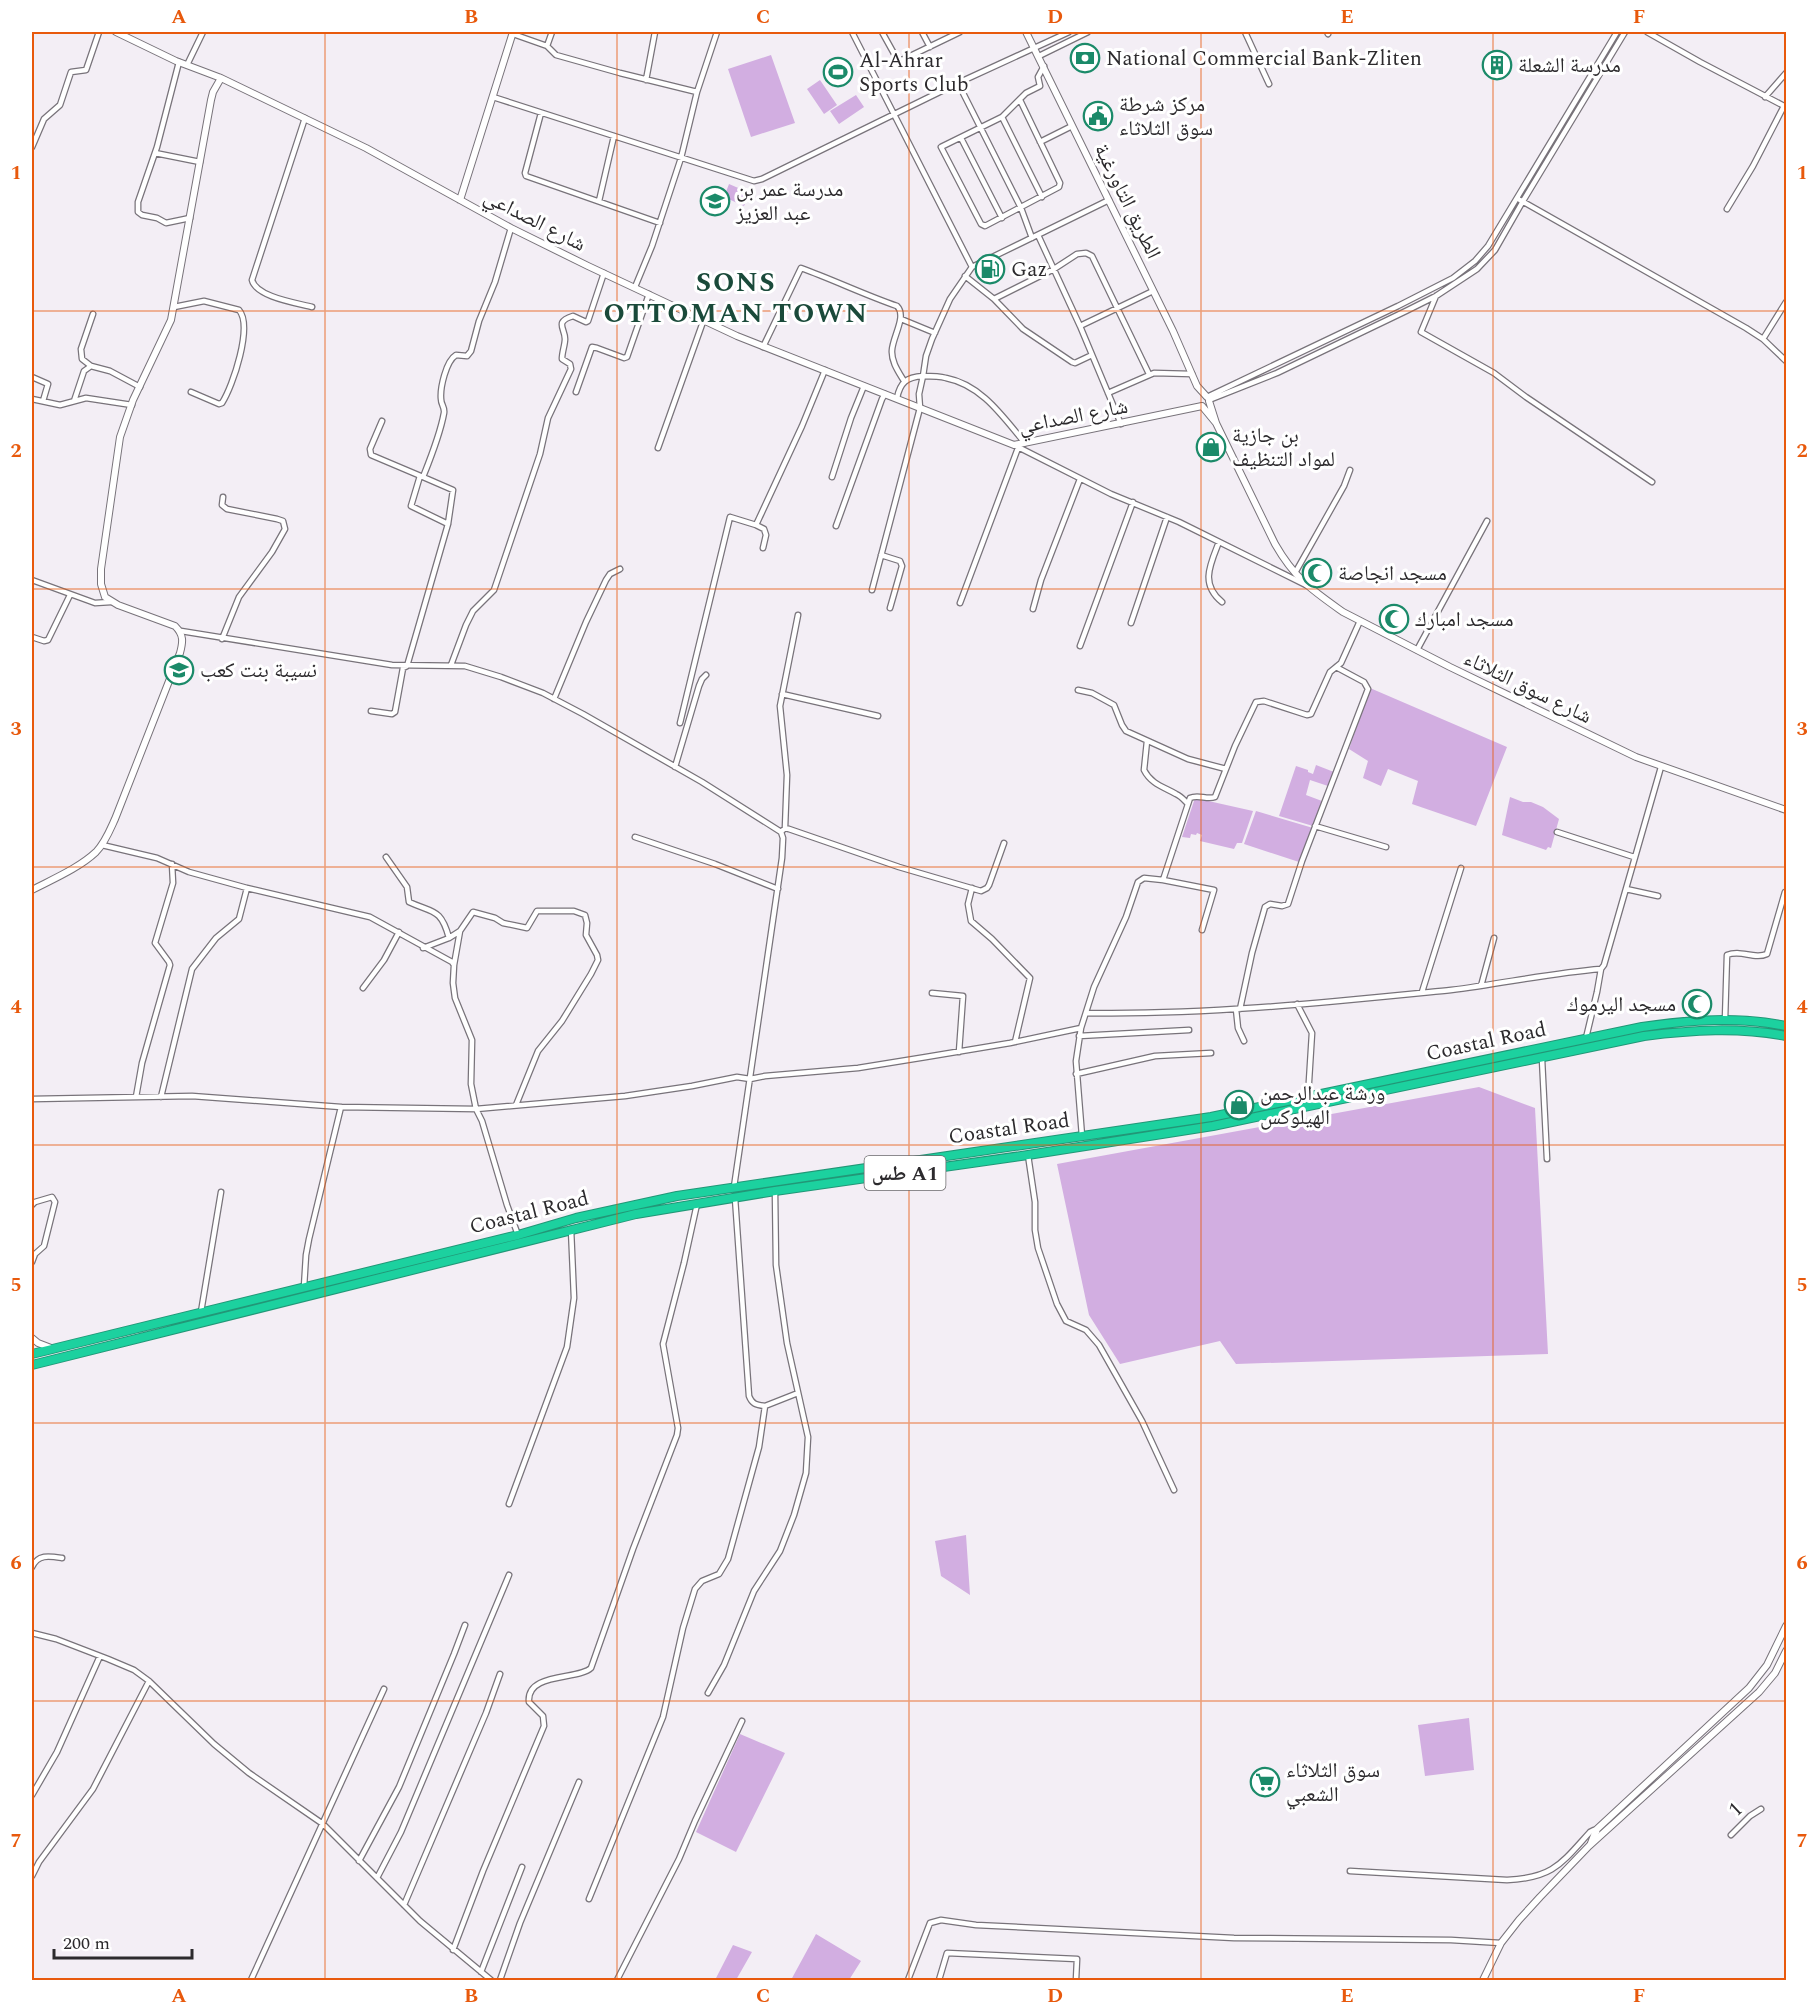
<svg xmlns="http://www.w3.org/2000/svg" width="1818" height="2012" font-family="Spectral,'Noto Naskh Arabic',serif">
<rect width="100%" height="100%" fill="#f3eef5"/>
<path fill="#d2aee1" d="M771 55 795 123 751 137 728 69Z
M820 80 837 105 824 114 807 89Z
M856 95 864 107 839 124 830 111Z
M729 184 750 193 744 206 724 197Z
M1370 688 1507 747 1476 826 1412 804 1418 781 1388 769 1381 786 1363 778 1368 761 1349 749Z
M1316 765 1334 772 1328 786 1310 780 1306 795 1322 801 1313 826 1279 816 1296 766 1308 770V772L1313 774Z
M1510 797 1523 802H1531L1543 807 1559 819 1551 848 1548 847 1546 850 1502 835Z
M1195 798 1253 811 1242 843H1237L1234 849 1200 841 1202 835 1197 833 1196 835 1191 834 1190 838 1182 837Z
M1256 811 1313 828 1299 862 1244 844Z
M1479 1087 1535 1108 1548 1354 1236 1364 1220 1341 1120 1364 1089 1315 1057 1164Z
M966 1535 970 1595 941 1576 935 1541Z
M1469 1718 1474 1770 1425 1776 1418 1725Z
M740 1734 785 1753 736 1852 696 1832Z
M816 1934 861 1961 849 1980H791Z
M733 1945 752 1952 736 1980H715Z"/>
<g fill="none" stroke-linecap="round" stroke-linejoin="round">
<g stroke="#78737a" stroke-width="7">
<path id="street" d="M852 32 972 267
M882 32 897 59 902 60 960 32
M922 32 930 47
M1245 32 1269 84
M1327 32 1328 34
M1647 32 1700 62 1786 107
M513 34 547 46 556 55 620 73 697 92
M547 46 552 32
M1039 56 1088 32
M179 62 157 147 138 202V212L142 215 157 218 166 223 190 218
M187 65 203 32
M646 80 655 32
M958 83 1021 208 1032 238
M493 97 754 181 762 179 958 83 1069 32
M1765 97 1786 73
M1020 100 1060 183 1059 187 985 226 981 224 941 147 1002 117 1026 93 1040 86 1038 77 1044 66
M541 113 525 173 526 176 660 223
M1002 117 1042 197
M305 118 252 280C256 297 297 303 312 307
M961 138 1002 218
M1040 142 1072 126
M32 147 44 119 60 105 71 72 86 70 99 32
M155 153 200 162
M1520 200 1746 328 1763 339 1786 361
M599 201 614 136
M1727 209 1753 166 1784 106
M1038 235 1080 326 1121 424
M965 276 994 299 1054 269 1077 254 1086 253 1092 256 1149 374
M635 287 652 246 681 158 697 92 717 32
M1436 296 1421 332 1494 373 1526 397 1652 482
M994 299 1023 329 1072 362 1075 363 1092 355
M174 307 204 301 239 310C253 326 233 386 222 403L219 404 191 392
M901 319 935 333
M1080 326 1153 291
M1763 339 1786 302
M763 347 801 268C834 280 865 295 897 306 907 316 893 336 892 350 891 361 898 371 904 381
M91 366 82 359 81 349 93 314
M32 377 48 384 43 401
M576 392 592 347 597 348 624 358 627 357 649 294
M1108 393 1154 373 1192 374
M1207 397 1398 306 1453 278 1475 261 1488 246 1617 32
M897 398C900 383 906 377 923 376L926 356 932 339 950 299 972 267 1109 200
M32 399 60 405 86 398 132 405
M1209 400 1277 373 1406 311 1436 296 1477 269 1495 250 1523 201 1625 32
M74 401 84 371 91 366 110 371 140 387
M382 421 370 449 371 455 423 477
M1014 445 1111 494 1179 522 1306 585
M658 448 704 319
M420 476 411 506 448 524
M832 477 851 418 864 386
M756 525 802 426 825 370
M836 526 882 399 885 394
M1219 542C1210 565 1200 584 1222 602
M881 555 900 561 902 566 890 608
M1295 573 1344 486 1350 470
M32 580 95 603 111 602
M872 590 920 408 919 394 923 376C930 376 939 376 946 378 982 385 1003 417 1025 443
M960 603 1018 448
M1033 609 1041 580 1080 479
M1131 623 1167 517
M181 631 392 665 465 666 501 677 543 693 583 714 702 782 781 832 783 838 782 858 734 1187
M32 637 44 641 48 640 70 595
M222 639 239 597 272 552 285 529 283 521 277 519 227 509 222 505 223 497
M1080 646 1133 502
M1417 650 1487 521
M451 665 466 625 473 611 494 590 540 454 548 418 571 369 570 364 562 359C562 352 565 345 565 339 565 328 554 322 573 316L586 322 588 321 604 273
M1078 690 1092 693 1114 705 1122 725 1126 731 1188 759 1226 769
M782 694 878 716
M554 699 586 622 606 580 610 574 620 569
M371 711 392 714 395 712 403 668 407 666 448 524 453 490 423 477C431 457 440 435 444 413 445 407 441 405 441 399 440 388 446 361 456 355L467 356 471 351 479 321 495 282 511 228
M680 723 730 517 756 525 764 529 766 535 763 548
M1147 741 1144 770C1151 784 1164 787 1176 794 1181 796 1184 800 1188 804
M675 767 699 686 702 679 706 675
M1315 826 1386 847
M785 828 787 775 780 706 798 615
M781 832 785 828 789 829 899 867 981 891 987 888 989 885 1004 843
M1557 832 1634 857
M635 837 715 864 778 889
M102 845 157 858 189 872 247 888 370 917 452 962 454 965 453 983 455 998 472 1040 471 1084 476 1109 482 1121 507 1205 518 1235
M386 857 407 887 409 902C433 913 441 908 449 938
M1163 880 1214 890 1202 930
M972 888 968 904 971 921 992 939 1030 978 1015 1042
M1626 889 1658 896
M423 948 449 938 460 931 473 912 495 918 503 923 527 928 537 911H574L585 915 587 923 586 935 597 955 598 960 591 974 562 1021 538 1051 516 1105
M454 965 460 931
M1481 986 1494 938
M363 988 384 960 399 932
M1422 992 1461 868
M932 993 963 996 959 1052
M1297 1004 1312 1033 1308 1097
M1236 1009 1238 1028 1244 1041
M1240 1009 1252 953 1265 907 1270 904 1282 906 1288 904 1302 861 1368 689 1364 682 1336 667
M1087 1013C1209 1015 1330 1002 1451 990 1501 984 1550 973 1601 969L1604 965 1661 767
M1725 1020 1727 955C1741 949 1754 960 1767 954L1785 892
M1079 1036 1189 1030
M1586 1038 1597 992 1601 969
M1542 1059 1547 1159
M1076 1074 1155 1056 1211 1053
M136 1097 142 1063 170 965 169 962 155 943 173 883 172 864
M161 1097 192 969 216 938 239 919 247 888
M32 1099 192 1096 341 1107 476 1109 625 1096 692 1086 737 1077 750 1079 765 1076 858 1068 926 1057 1010 1043 1081 1028
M1082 1136 1076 1061 1081 1028 1094 987 1126 917 1138 882 1144 878 1163 880 1190 798C1198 794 1207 800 1215 797L1235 746 1256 702 1264 701 1307 715 1311 714 1330 672 1341 663 1360 621
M1028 1155 1035 1202V1230L1038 1248 1057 1304 1066 1321 1086 1330 1099 1345 1142 1421 1174 1490
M735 1198 749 1396C752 1404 756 1405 765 1406
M32 1205 35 1202 52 1197 55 1202 44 1246 35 1254 32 1262
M304 1287 306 1255 309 1239 341 1107
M201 1312 221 1192
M509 1504 567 1347 574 1298 571 1229
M32 1567C38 1554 49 1556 62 1558
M32 1633 56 1639 108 1659 134 1670 149 1681 214 1744 249 1773 323 1824 420 1921 491 1980
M708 1693 724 1665 754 1591 780 1551 794 1515 806 1473 808 1437 787 1343 776 1265 775 1191
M32 1795 57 1752 100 1656
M1731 1835 1750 1816 1761 1809
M359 1861 399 1787 454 1654 465 1625
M1350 1871 1507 1880C1553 1878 1561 1864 1590 1832L1594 1830 1597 1832
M32 1876 39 1862 93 1789 149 1681
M377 1878 401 1832 509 1575
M589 1899 663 1717 683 1628 695 1589 702 1581 719 1574 728 1559 759 1447 765 1406 798 1393
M404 1905 486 1713 500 1674
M453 1950 483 1871 544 1726 543 1716 529 1702C526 1672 579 1680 591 1668L633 1549 677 1435 678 1428 663 1344 684 1263 697 1204
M481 1972 522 1867
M251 1980 384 1689
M500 1980 520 1923 579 1782
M617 1980 679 1859 695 1821 742 1721
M908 1980 930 1923 941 1920 976 1925 1234 1938 1451 1940 1501 1943
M939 1980 947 1953 1077 1959 1076 1980"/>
</g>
<g stroke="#78737a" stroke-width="8">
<path id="secondary" d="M116 32 176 61 221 78 366 148 511 228 588 266 737 336 1014 445 1202 406 1216 423
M1026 32 1173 331 1197 386 1207 397
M460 200 513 32
M1209 401 1216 423 1275 544C1295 579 1312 590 1343 612L1450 667 1636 757 1786 810
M32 890C53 879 79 868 96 852 105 843 110 830 115 819L180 653C183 642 184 635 175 626L118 605 105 597 101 584V569L120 437 133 400 171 320 211 100 213 92 221 78
M32 1338 38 1343 51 1348
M1591 1843 1596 1830 1749 1688 1767 1665 1786 1626
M1483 1980 1501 1943 1519 1920 1540 1897 1589 1846 1759 1692 1775 1673 1786 1651"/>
</g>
<g stroke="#229777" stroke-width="10">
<path id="highway" d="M32 1354 518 1235 576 1218 677 1196 1211 1117 1642 1027C1690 1020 1738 1016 1786 1026
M32 1365 636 1214 775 1191 1028 1155 1213 1126 1644 1036C1692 1030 1739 1027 1786 1036"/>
</g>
<use href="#street" stroke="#fff" stroke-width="4.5"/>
<use href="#secondary" stroke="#fff" stroke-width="6"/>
<use href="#highway" stroke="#1cd19f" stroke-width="8"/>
</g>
<path fill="none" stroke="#e8590c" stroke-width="1.5" stroke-opacity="0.55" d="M325 32V1980M617 32V1980M909 32V1980M1201 32V1980M1493 32V1980M32 311H1786M32 589H1786M32 867H1786M32 1145H1786M32 1423H1786M32 1701H1786"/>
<defs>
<g id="bank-ring" transform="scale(1.5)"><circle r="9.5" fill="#fff" stroke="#1b8a69" stroke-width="1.5"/><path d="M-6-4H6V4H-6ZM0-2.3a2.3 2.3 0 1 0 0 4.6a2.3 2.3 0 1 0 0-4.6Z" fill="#1b8a69"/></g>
<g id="building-ring" transform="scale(1.5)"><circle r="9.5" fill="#fff" stroke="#1b8a69" stroke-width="1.5"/><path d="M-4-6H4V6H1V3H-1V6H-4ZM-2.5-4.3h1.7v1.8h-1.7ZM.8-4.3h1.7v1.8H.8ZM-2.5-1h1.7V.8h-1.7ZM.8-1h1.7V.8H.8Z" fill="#1b8a69"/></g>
<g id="stadium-ring" transform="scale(1.5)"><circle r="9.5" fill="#fff" stroke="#1b8a69" stroke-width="1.5"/><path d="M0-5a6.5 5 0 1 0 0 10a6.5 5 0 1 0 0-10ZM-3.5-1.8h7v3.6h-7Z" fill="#1b8a69"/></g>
<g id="civic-ring" transform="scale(1.5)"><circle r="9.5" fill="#fff" stroke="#1b8a69" stroke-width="1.5"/><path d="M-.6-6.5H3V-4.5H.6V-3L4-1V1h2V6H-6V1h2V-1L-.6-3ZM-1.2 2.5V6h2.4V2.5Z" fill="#1b8a69"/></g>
<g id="school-ring" transform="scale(1.5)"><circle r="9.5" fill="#fff" stroke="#1b8a69" stroke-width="1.5"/><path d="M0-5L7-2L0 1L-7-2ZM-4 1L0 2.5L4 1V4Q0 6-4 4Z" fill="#1b8a69"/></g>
<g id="fuel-ring" transform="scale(1.5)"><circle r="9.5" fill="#fff" stroke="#1b8a69" stroke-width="1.5"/><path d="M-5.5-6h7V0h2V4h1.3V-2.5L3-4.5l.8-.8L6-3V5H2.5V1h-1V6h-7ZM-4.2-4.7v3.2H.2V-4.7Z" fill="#1b8a69"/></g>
<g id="shop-ring" transform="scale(1.5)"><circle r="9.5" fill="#fff" stroke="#1b8a69" stroke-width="1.5"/><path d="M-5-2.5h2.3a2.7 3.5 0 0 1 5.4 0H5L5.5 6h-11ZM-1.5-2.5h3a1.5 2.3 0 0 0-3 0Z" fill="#1b8a69"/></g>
<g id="mosque-ring" transform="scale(1.5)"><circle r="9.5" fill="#fff" stroke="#1b8a69" stroke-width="1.5"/><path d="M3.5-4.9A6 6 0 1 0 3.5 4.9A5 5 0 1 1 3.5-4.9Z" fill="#1b8a69"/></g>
<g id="supermarket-ring" transform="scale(1.5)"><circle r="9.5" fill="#fff" stroke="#1b8a69" stroke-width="1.5"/><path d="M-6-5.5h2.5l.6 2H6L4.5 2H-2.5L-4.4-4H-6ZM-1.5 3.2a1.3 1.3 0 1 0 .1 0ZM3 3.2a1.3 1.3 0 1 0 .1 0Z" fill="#1b8a69"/></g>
</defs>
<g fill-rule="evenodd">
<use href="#bank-ring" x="1085" y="58"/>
<use href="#building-ring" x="1497" y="65"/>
<use href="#stadium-ring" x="838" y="72"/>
<use href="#civic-ring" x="1098" y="116"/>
<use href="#school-ring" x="715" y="201"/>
<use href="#fuel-ring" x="990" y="269"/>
<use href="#shop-ring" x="1211" y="447"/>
<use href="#mosque-ring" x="1317" y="573"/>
<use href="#mosque-ring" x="1394" y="619"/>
<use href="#school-ring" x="179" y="670"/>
<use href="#mosque-ring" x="1697" y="1004"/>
<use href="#shop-ring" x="1239" y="1105"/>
<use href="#supermarket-ring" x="1265" y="1782"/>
</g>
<g text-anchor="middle" stroke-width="6" stroke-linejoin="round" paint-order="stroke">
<rect fill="#fff" stroke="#6b6a6c" stroke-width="1.5" x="864.5" y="1156" width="81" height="34" rx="4.5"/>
<g font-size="20" font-weight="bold" fill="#2c2a2d">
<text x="905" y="1180">طس A1</text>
</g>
<g font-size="21" fill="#2c2a2d" stroke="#fff" text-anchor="start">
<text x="1106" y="65">National Commercial Bank-Zliten</text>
<text x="859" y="67">Al-Ahrar<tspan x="859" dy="24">Sports Club</tspan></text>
<text x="1518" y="72">مدرسة الشعلة</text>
<text x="1119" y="111">مركز شرطة<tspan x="1119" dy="24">سوق الثلاثاء</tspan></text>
<text x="736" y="196">مدرسة عمر بن<tspan x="736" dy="24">عبد العزيز</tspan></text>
<text x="1011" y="276">Gaz</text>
<text x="1232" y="442">بن جازية<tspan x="1232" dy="24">لمواد التنظيف</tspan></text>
<text x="1338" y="580">مسجد انجاصة</text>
<text x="1415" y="626">مسجد امبارك</text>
<text x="200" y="677">نسيبة بنت كعب</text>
<text x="1676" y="1011" text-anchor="end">مسجد اليرموك</text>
<text x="1260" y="1100">ورشة عبدالرحمن<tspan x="1260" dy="24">الهيلوكس</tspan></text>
<text x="1286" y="1777">سوق الثلاثاء<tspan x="1286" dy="24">الشعبي</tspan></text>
</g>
<g font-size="21" fill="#2c2a2d" stroke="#fff">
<text transform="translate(1128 201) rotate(64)" y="7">الطريق التاورغية</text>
<text transform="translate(535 220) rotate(27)" y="7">شارع الصداعي</text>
<text transform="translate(1073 416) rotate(-11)" y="7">شارع الصداعي</text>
<text transform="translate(1528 687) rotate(26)" y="7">شارع سوق الثلاثاء</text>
<text transform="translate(1486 1041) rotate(-12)" y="7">Coastal Road</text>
<text transform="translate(1009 1128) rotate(-8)" y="7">Coastal Road</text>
<text transform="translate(529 1212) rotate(-14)" y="7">Coastal Road</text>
<text transform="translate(1735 1809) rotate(-43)" y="7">1</text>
</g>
<g font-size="27" font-weight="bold" letter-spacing="1.5" fill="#1a4a3a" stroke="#fff">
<text x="736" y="291">SONS<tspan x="736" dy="31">OTTOMAN TOWN</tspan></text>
</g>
</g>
<rect width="1818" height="2012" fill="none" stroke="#ffffff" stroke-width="66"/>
<path d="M54 1949v9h138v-9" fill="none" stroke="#2c2a2d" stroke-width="3"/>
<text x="63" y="1949" font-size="18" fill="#2c2a2d" stroke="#ffffff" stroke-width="4.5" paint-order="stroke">200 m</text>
<rect x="33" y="33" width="1752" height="1946" fill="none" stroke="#e8590c" stroke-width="2"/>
<g font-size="20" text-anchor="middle" font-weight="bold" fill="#e8590c">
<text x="179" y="23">A</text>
<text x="471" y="23">B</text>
<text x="763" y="23">C</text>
<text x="1055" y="23">D</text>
<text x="1347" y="23">E</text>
<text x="1639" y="23">F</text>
<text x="16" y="179">1</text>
<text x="1802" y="179">1</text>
<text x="16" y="457">2</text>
<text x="1802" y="457">2</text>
<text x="16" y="735">3</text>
<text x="1802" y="735">3</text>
<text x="16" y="1013">4</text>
<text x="1802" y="1013">4</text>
<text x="16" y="1291">5</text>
<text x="1802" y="1291">5</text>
<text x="16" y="1569">6</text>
<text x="1802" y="1569">6</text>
<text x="16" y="1847">7</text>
<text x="1802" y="1847">7</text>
<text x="179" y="2002">A</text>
<text x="471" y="2002">B</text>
<text x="763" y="2002">C</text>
<text x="1055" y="2002">D</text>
<text x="1347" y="2002">E</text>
<text x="1639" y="2002">F</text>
</g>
</svg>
